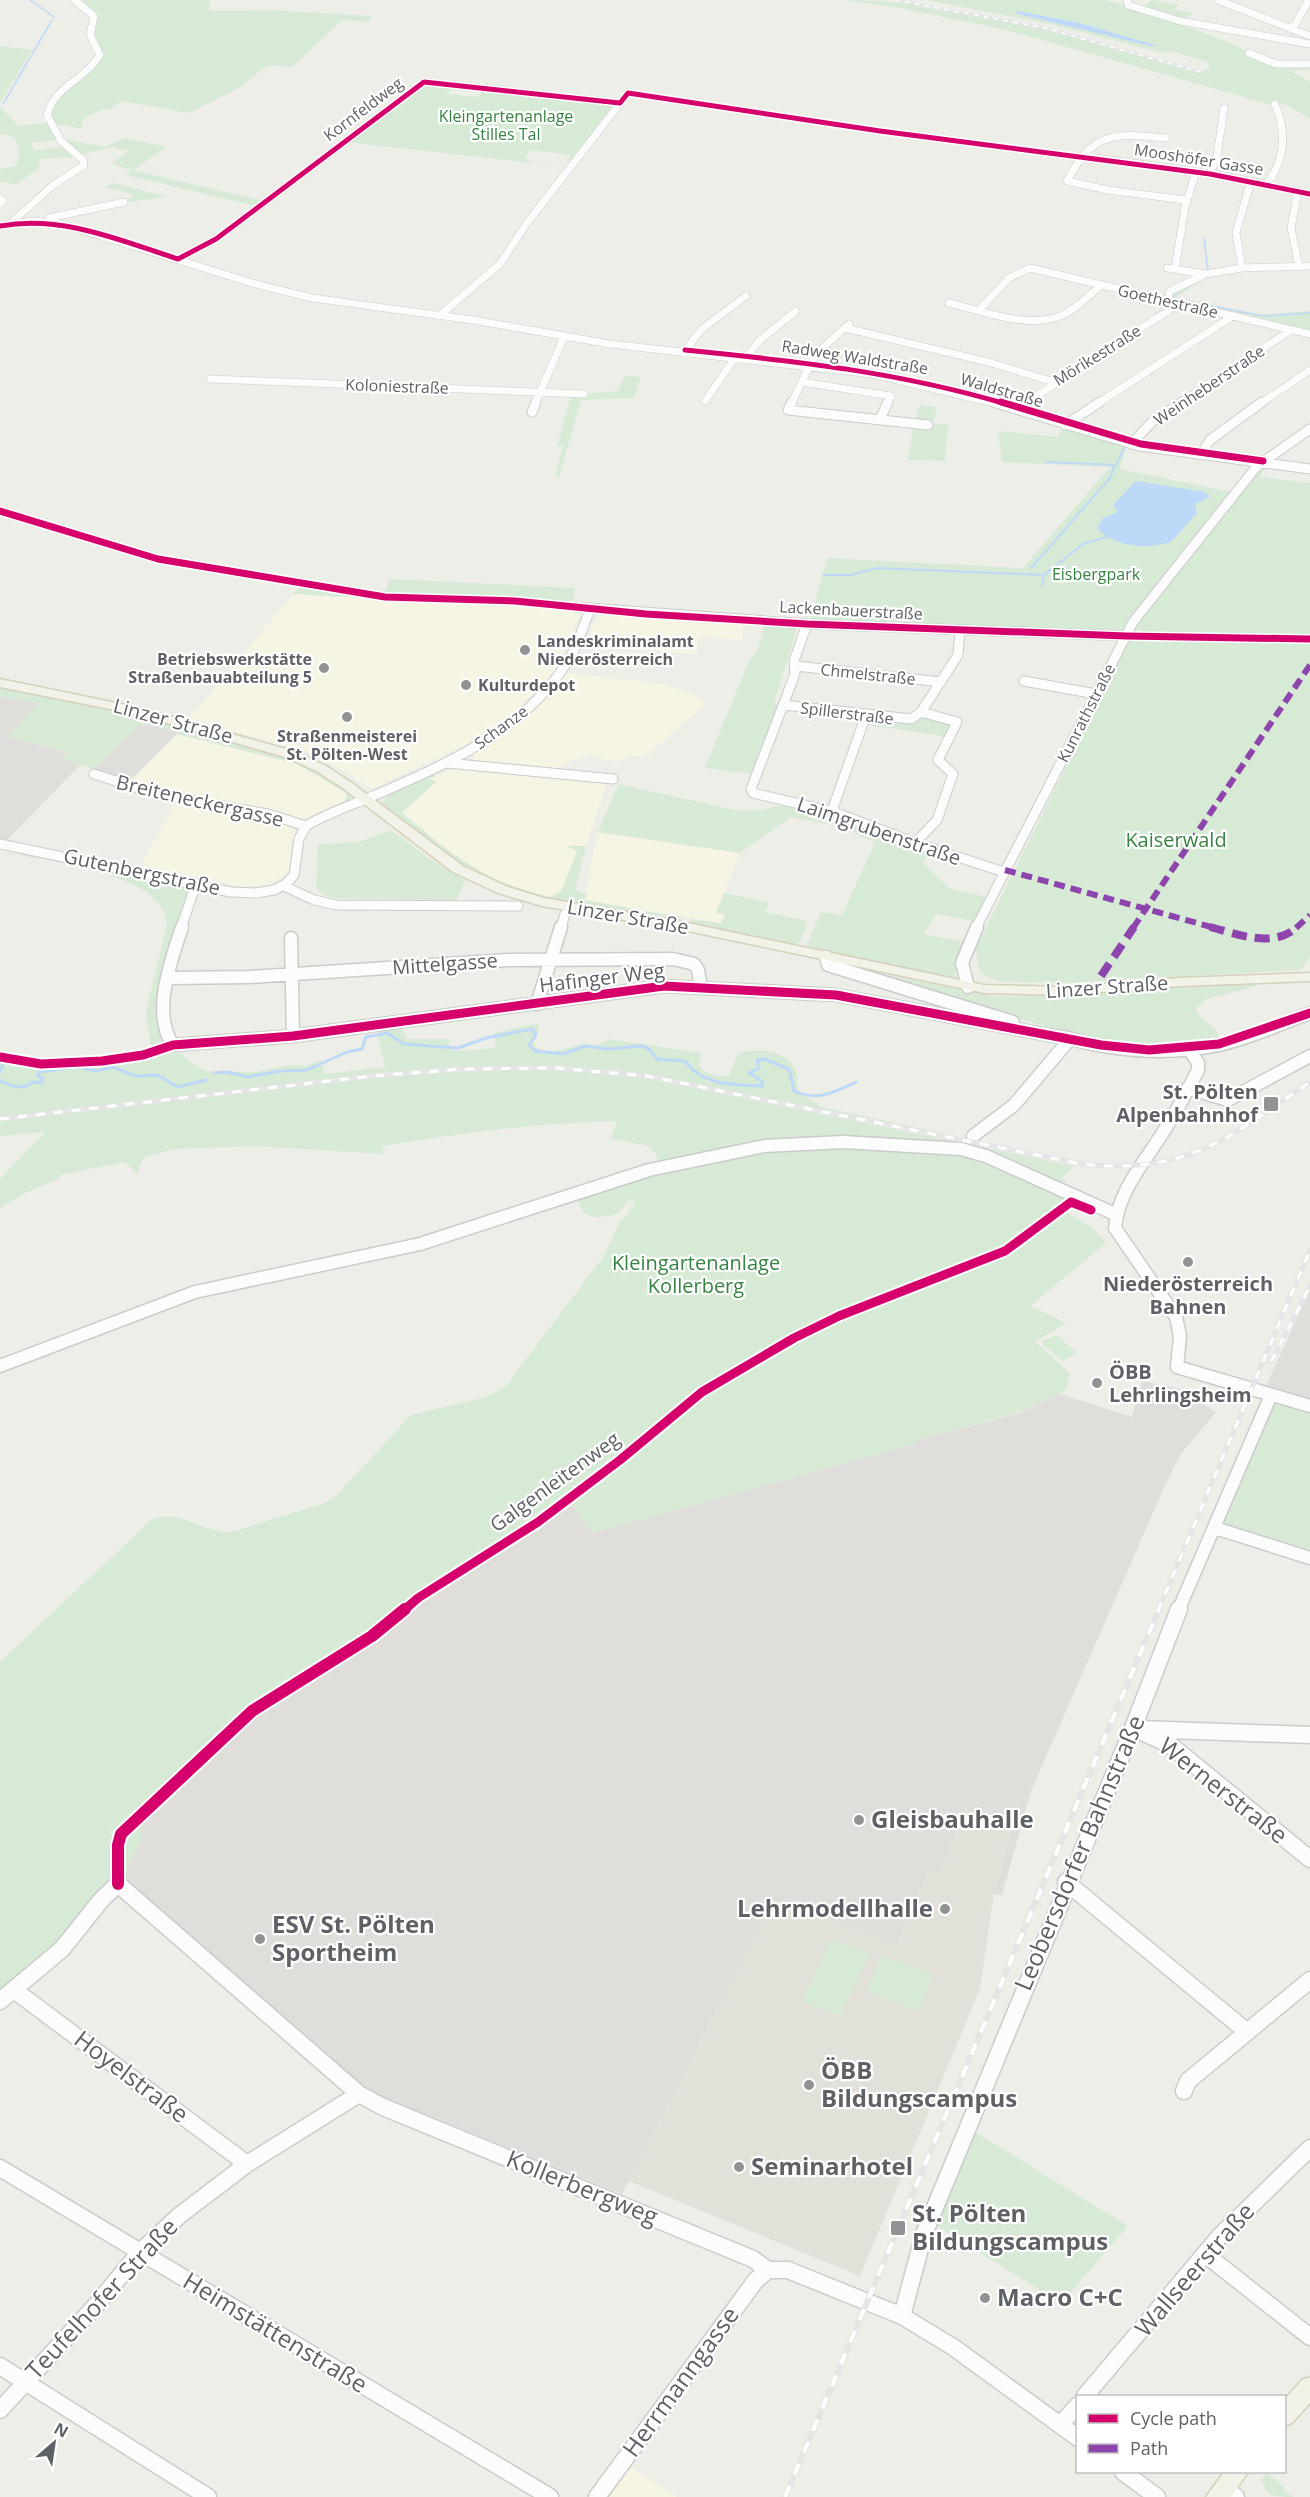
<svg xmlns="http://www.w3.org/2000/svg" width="1310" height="2497" font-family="'Open Sans',sans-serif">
<rect width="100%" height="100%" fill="#eeeee9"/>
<path fill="#f6f4e3" d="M293 594 578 610 581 613 554 671 540 688 510 715 467 744 372 789 334 765 304 751 189 719Z
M603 613 744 621 742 640 699 637 696 654 586 645 597 616Z
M567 673 663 684 701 698 705 705 645 757 631 756 617 762 590 756 568 762 560 770 474 761V754L544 698Z
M177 734 297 764 334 784 348 796 342 803 303 819 270 809 166 791 130 781Z
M467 768 607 783 586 846H569L577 851 562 890 550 897 513 887 479 873 451 853 402 813 435 783 430 779 447 771Z
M176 802 268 818 288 824 295 832 291 842 289 871 270 885 245 887 141 865Z
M598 832 740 853 716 912 725 914 721 923 584 900Z
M630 2467 677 2497H608Z"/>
<path fill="#dfdeda" d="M0 697 39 703 8 737 69 753 62 759 80 765 7 840H0Z
M140 724 179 732 130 781 90 768 96 767Z
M1310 1290V1401L1265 1388Z
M1142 1381 1201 1393 1197 1400 1216 1412 1180 1455 1166 1483 1031 1791 1002 1895 994 1894 1011 1828 1004 1825 1006 1821 937 1873 929 1871 897 1944 774 1900 622 2194 368 2091 125 1878 129 1863 141 1841V1817L254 1713 383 1632 419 1600 572 1503 592 1533 915 1444 914 1441 1019 1413 1060 1394 1132 1417Z"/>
<path fill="#e1e0d9" d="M966 1808 1006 1821 1004 1825 1011 1827 994 1894 980 1989 860 2276 629 2181 774 1900 897 1944 929 1871 938 1873Z"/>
<path fill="#d7ead6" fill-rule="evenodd" d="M78 0H210L209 11 270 10 372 16 367 22 342 20 292 67 268 65 237 89 189 113 121 101 109 110 103 109 83 119 82 129 53 123C45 96 86 71 104 53 87 30 98 38 97 16Z
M842 0C953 0 1091 37 1197 73L1210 68 1208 62 1170 51 1163 53 1050 24 926 0H1104L1129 6 1226 41 1272 64 1310 65V70L1290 71 1310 82V119L1286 105 1265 103 1006 30 895 7ZM1017 11 1080 23 1157 46 1146 45 1018 14Z
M1152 0 1179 5 1174 10 1193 13 1182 21 1141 8Z
M0 46 32 50 0 103Z
M423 84 455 85 448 94 478 97 484 90 616 104 571 162 567 161 571 155 531 150 525 158 531 162 568 167 346 142Z
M0 107 19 126 48 123 58 140 31 143 34 151 64 147 77 157 40 159 38 169 16 184 0 182V169L16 166 20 154 15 139 5 134 0 135Z
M124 138 167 147 133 170 263 201 256 206 125 175 132 170 111 164 128 151 112 147 80 155 62 139 105 147Z
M114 183 167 197 128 202 126 201 135 195 105 187Z
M1202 276 1208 277 1176 297 1257 315 1310 311V332L1170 298 1169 294Z
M624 376 641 377 634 398 581 400 559 477H555L563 446H557L571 395 618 391Z
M920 405 937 407 933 423 948 425 945 461 908 460 914 423Z
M1064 426 1127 445 1120 469 1231 492 1123 634 810 621 827 558 1023 568 1110 467 1002 462 998 431 1058 437Z
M1261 467 1303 472 1266 468 1259 477 1310 483V957L1300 970 1069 983 1001 982 985 976 978 968 976 948 1137 623Z
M390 579 575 588 572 605 578 610 293 594 304 581 345 588 385 591Z
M765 622 798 625 774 703 778 706 751 774 705 768 748 663 758 649Z
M0 686 146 717 260 749 317 771 352 795 349 801 330 808 345 801 347 793 297 764 177 734 179 732 141 724 96 767 90 768 61 759 68 752 7 737 38 703 0 697Z
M923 717 953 722 948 737 869 725C880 713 906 728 923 717Z
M429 774 436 776 430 779 436 782 402 813C453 855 484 882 550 897L562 890 577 851 567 846H586L575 891 587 894 585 900 683 918 676 921 578 906 518 892 472 873 382 804 387 796Z
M618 784 735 810H760L790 804 812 809 932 852 923 863 949 888 987 897 974 921 936 914 924 934 963 942 958 953 955 976 949 978 806 947 821 912 842 915 875 843 842 827 791 817 740 853 598 832Z
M391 830 431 860 465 880 457 900 335 898 323 895 316 888 318 844 359 842Z
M0 852 84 862 187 885 190 889 158 1018 163 1041 160 1048 180 1054 205 1071 256 1072 288 1065 306 1066 322 1060 324 1074 385 1067 376 1027 401 1024 406 1039H449V1049L459 1051 496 1048 494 1033 538 1023V1034L533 1043 540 1050C556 1053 565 1048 579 1045 590 1042 599 1049 608 1039L702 1053 698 1065C708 1075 715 1077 729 1076L738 1053C755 1048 789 1049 796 1071 797 1077 797 1084 798 1090L821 1107 1082 1163 662 1077 617 1070 511 1066 405 1071 0 1117V1055L48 1060 152 1052 146 1012 167 925C166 872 41 860 0 852Z
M724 893 766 902 769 904 765 912 808 921 800 942 793 945 693 924 690 919 721 923 725 914 716 913Z
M861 970 993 996 1076 995 1259 981 1254 987 1207 999 1196 1008 1199 1015 1218 1032V1038L1175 1041 1169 1046H1137L1088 1039 860 972Z
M465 1070H573L631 1075 1074 1166 1062 1178 1066 1181 1062 1185 988 1154 864 1140 662 1164 650 1146 610 1139 617 1121C538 1123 460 1133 382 1146L383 1154 253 1146 174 1149 145 1157 139 1166 138 1175 125 1162 60 1175V1178L23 1194 0 1208V1179L45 1132 0 1136V1121L387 1076Z
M796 1145 960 1151 1071 1198 1017 1241 1003 1249 837 1315 792 1336 699 1390 563 1502 416 1596 370 1634 251 1710 117 1831H110L113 1839 114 1879 65 1941 0 1996V1662L151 1520C178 1507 204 1534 232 1532L324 1503 335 1497 411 1415 486 1397 506 1386 603 1257 620 1221 626 1217 635 1202 629 1200 618 1214 596 1218 584 1213 577 1198 649 1173Z
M1063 1210 1091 1227 1106 1243 1030 1306 1067 1323 1035 1341 1070 1374 1066 1390 1060 1394 1019 1412 915 1441 916 1444 592 1533 572 1503 624 1461 678 1412 734 1374 841 1318 1017 1247Z
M1057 1335 1077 1353 1062 1361 1041 1342Z
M1271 1395 1310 1406V1558L1215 1528Z
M141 1817V1841L129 1863 125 1878C116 1851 121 1837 141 1817Z
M831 1939 870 1953 840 2016 801 2002Z
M882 1956 934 1974 918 2011 866 1992Z
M967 2127 1128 2226 1063 2301 1056 2300 929 2221Z
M1267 2472 1285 2488 1284 2490 1293 2497C1272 2497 1269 2497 1261 2480Z"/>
<path fill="#bed9f7" d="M1017 11 1080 23 1158 46H1150L1018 14 1015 12Z
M1136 481 1205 492 1210 497 1195 504 1197 513 1171 542C1147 550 1114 547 1097 528L1103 518 1116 513 1117 510 1113 505Z"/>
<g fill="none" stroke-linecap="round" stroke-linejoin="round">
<path stroke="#bed9f7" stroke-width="1.5" d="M30 0 54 17
M3 104 52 20
M1204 238 1208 272
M1176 291 1173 297 1179 300
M1191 302 1264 316 1310 313
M1154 316 1162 310"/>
<path stroke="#bed9f7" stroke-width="2" d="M1046 462 1116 465 1125 446
M1031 568 1109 479 1114 469 1112 466
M823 575H851L877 568 1044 575 1083 544 1107 537
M1042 586 1044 575"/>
<path stroke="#bed9f7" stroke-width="3" d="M0 1062 3 1065 0 1072
M214 1073 227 1072 248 1077 280 1071 307 1070 347 1052 362 1049 366 1037 387 1033 404 1044 458 1048 486 1038 532 1029 536 1035 529 1045 535 1051 563 1054 585 1046 608 1049 642 1046 649 1049 657 1059 685 1061C702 1086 735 1085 763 1086L762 1081 749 1073 759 1068 757 1060 764 1059 789 1069 794 1091C818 1102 834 1092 856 1082
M0 1081C12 1086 22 1091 33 1082L41 1083 43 1079 37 1075 39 1072 77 1067 96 1071 113 1067 135 1076 157 1075 178 1087 206 1080"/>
<g stroke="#cbcbcb" stroke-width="8">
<path id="minor-far3" d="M1127 0 1128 5 1180 21 1310 44
M1218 0 1310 36
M1291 27 1295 25 1308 1
M1249 53 1276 64H1310
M1166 138C1114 133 1093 131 1067 181L1108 190 1185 200
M1082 156 1225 176 1310 194
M1210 174 1217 156 1224 108
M1267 184C1285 159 1287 132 1275 104
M1298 191 1291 228 1299 266
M0 199 3 201 0 204
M49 218 124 202
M11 223 52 186 84 165 83 160 61 141 47 115C55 85 85 80 100 55L90 35 94 16 75 0
M0 226 33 221 62 224 259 285 312 298 473 320 610 344 872 374 998 404
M178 259 216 239 424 82 620 103
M1167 268 1205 274
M1242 268 1236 233 1251 181
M1175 269 1185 207 1196 172
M1168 300 1170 291 1206 274 1242 268 1310 266
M949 303C983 311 1026 329 1060 316 1076 310 1089 295 1102 285
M980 309 1009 278 1030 268 1310 334
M439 316 500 264 527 223 628 93
M845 328 988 362 1054 382
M683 353 702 329 746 296
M745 359 759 341 796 311
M210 379 584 394
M802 382 891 396 887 404
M705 401 735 358
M535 404 564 337
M791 404 815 355 849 324
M1024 404 1180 303
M1097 404 1233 316
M1179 404 1291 330
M1260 404 1310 370"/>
</g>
<g stroke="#cbcbcb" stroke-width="11">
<path id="minor-far2" d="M792 402 788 410 928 425
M993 402 1139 446 1310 469
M1016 409 1026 402
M532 412 536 402
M880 419 888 402
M1065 425 1100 402
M1131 444 1152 422 1182 402
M1201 455 1210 440 1262 402
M575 607 807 624 1126 636
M807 624 794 661 795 674 751 789 753 793 834 812 915 843 1004 872
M796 666 941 682
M1024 681 1096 694
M784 705 911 719 921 712 958 655 960 631
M447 763 613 779
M94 774 157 794 268 814 306 826
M834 812V805L866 715
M915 843 937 820 953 774 938 760 957 722 921 712
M0 844 231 892 256 893 274 890 286 884 294 875 299 839 306 826C327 813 350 806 373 796 447 764 529 729 571 656 579 641 584 625 590 609
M284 886 314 900 336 905 518 906
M181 928 196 884
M561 928 565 914
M976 928 1133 622 1257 466 1310 429"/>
</g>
<g stroke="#cbcbcb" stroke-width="15">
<path id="minor-far1" d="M182 927C171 961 151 1013 173 1045L293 1036 664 986 836 995 1070 1039
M291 938 293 1036
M826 957 828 965 1013 1022
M169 978 249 977 508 960 673 959 694 964 698 970 701 988
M968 987 962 963 977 927
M537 1004 561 927
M1064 1037C1114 1051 1167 1056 1219 1045 1250 1038 1280 1024 1310 1013
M1189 1049 1198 1063V1070C1187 1092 1175 1114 1162 1134 1143 1164 1118 1192 1115 1228L1176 1317 1180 1336 1177 1367 1310 1406
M1188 1088 1228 1100 1310 1056
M973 1136 1014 1105 1070 1039
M0 1366 195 1292 420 1244 649 1170 764 1146 843 1142 961 1149 986 1156 1117 1215
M1215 1528 1310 1558
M1178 1611 1271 1395"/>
</g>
<g stroke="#cbcbcb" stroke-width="19">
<path id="minor" d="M1133 1728 1169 1744 1310 1859
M1140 1729 1310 1735
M1066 1882 1246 2031
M14 1990 247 2164
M0 2001 62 1949 102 1899 118 1884 359 2094 383 2107 753 2259 768 2270
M1184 2091 1188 2081 1310 1980
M0 2168 550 2497
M1205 2254 1310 2337
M902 2316 924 2234 1133 1728 1179 1609
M0 2366 208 2497
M1085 2396 1220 2236 1310 2148
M0 2410 98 2303 139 2253 180 2215 247 2164 359 2094
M1060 2425 1078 2405
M1123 2472 1157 2497
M1224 2489 1236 2497
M597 2497 756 2280 768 2270H788L902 2316 953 2347 1078 2438"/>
</g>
<g stroke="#d5d0b8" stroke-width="3">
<path id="major" d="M0 679 141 708 296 752 326 766 352 783 463 866 508 887 544 898 683 922 984 985 1064 987 1180 978 1310 973V981L1180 986 1064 995 984 993 683 930 542 906 498 893 453 872 344 789 318 772 288 758 139 715 0 687Z
M1310 2377V2403L1292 2423 1284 2426V2400L1302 2380Z
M1224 2472H1248L1231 2497H1206Z"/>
</g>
<use href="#minor-far3" stroke="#fcfcfc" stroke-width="7"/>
<use href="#minor-far2" stroke="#fcfcfc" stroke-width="9"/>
<use href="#minor-far1" stroke="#fcfcfc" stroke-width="12"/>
<use href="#minor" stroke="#fcfcfc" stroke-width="16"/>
<use href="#major" fill="#f3f2e9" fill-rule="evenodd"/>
<g stroke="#e4e5e4" stroke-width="3">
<path id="rail-far2" d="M895 0 1045 28 1200 72"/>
</g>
<g stroke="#e4e5e4" stroke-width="5">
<path id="rail-far1" d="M0 1119 372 1076 464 1069 555 1068 647 1076 1081 1164C1187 1175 1227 1139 1310 1082
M1271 1362 1310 1286
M1158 1611 1310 1250"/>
</g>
<g stroke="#e4e5e4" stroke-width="6">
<path id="rail" d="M785 2497 1159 1609"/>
</g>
<use href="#rail-far2" stroke="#fff" stroke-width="1.5" stroke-dasharray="5" stroke-linecap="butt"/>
<use href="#rail-far1" stroke="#fff" stroke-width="3" stroke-dasharray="9" stroke-linecap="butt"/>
<use href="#rail" stroke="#fff" stroke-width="4" stroke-dasharray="12" stroke-linecap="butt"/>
<path stroke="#8e44ad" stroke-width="6" stroke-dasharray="11 6" stroke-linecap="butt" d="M1005 870 1215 928
M1133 928 1310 665
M1296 928 1310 915"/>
<path stroke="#8e44ad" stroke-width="8" stroke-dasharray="15 8" stroke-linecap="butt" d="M1210 927C1237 934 1274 949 1297 927
M1101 976 1134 927"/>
<g stroke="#fff" stroke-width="8">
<path id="cycleway-far3" d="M0 226C63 215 119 240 178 259L216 239 424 82 620 103 628 93 880 131 1210 174 1310 194
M685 350C796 361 898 372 1006 404"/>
</g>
<g stroke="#fff" stroke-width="10">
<path id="cycleway-far2" d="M1001 402 1141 444 1263 461
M0 511 158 559 385 597 515 601 646 614 807 624 1126 636 1310 639"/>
</g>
<g stroke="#fff" stroke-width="13">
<path id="cycleway-far1" d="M0 1057 41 1064 102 1061 143 1055 173 1045 293 1036 664 986 836 995 1101 1045 1149 1050 1219 1044 1310 1013
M403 1611 418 1598 538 1522 620 1460 702 1392 794 1338 839 1316 1005 1251 1071 1202 1091 1210"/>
</g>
<g stroke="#fff" stroke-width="16">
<path id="cycleway" d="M118 1884V1845L121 1834 252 1711 372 1636 405 1609"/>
</g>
<use href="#cycleway-far3" stroke="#d6006c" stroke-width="5"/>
<use href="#cycleway-far2" stroke="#d6006c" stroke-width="7"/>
<use href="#cycleway-far1" stroke="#d6006c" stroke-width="9"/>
<use href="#cycleway" stroke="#d6006c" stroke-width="12"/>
</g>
<g fill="#909294" stroke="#fff" stroke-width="2">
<circle cx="525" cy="650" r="6"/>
<circle cx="324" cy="668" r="6"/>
<circle cx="466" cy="685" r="6"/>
<circle cx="347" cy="717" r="6"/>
<rect x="1263" y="1096" width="16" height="16" rx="3"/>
<circle cx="1188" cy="1262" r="6"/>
<circle cx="1097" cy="1383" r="6"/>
<circle cx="859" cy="1820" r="6"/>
<circle cx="945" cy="1909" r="6"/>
<circle cx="260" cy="1939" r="6"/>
<circle cx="809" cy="2085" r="6"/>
<circle cx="739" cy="2167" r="6"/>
<rect x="890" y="2220" width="16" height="16" rx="3"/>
<circle cx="985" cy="2298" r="6"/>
</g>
<g text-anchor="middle" stroke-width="4.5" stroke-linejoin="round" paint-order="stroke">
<g font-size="16" fill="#5e6166" stroke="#fff">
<text transform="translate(363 109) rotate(-37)" y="6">Kornfeldweg</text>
<text transform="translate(1199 159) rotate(9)" y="6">Mooshöfer Gasse</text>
<text transform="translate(1168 301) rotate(13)" y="6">Goethestraße</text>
<text transform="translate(1097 355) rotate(-32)" y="6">Mörikestraße</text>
<text transform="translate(855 357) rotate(9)" y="6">Radweg Waldstraße</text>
<text transform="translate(1209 385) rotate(-34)" y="6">Weinheberstraße</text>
<text transform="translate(397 386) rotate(2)" y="6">Koloniestraße</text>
<text transform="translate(1002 390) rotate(16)" y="6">Waldstraße</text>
<text transform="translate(851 610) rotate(3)" y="6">Lackenbauerstraße</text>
<text transform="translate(868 674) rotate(6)" y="6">Chmelstraße</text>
<text transform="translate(847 713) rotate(7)" y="6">Spillerstraße</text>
<text transform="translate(1086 713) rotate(-63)" y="6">Kunrathstraße</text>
<text transform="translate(501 727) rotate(-36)" y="6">Schanze</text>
</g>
<g font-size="16" fill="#378442" stroke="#fff">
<text x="506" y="122">Kleingartenanlage<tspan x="506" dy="18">Stilles Tal</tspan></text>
<text x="1096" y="580">Eisbergpark</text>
</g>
<g font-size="16" font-weight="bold" fill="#5e6166" stroke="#fff" text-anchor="start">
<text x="537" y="647">Landeskriminalamt<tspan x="537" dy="18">Niederösterreich</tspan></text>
<text x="312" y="665" text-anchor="end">Betriebswerkstätte<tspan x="312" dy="18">Straßenbauabteilung 5</tspan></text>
<text x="478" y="691">Kulturdepot</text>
<text x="347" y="742" text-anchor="middle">Straßenmeisterei<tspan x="347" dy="18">St. Pölten-West</tspan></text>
</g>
<g font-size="20" fill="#5e6166" stroke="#fff">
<text transform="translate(173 721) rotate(15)" y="7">Linzer Straße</text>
<text transform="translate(200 801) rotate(13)" y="7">Breiteneckergasse</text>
<text transform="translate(879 831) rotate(19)" y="7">Laimgrubenstraße</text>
<text transform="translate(142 872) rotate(12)" y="7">Gutenbergstraße</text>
<text transform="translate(628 917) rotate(10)" y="7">Linzer Straße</text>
<text transform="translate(445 964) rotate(-4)" y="7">Mittelgasse</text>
<text transform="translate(602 978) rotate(-7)" y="7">Hafinger Weg</text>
<text transform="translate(1107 987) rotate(-4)" y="7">Linzer Straße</text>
<text transform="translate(555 1482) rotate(-36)" y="7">Galgenleitenweg</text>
</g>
<g font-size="20" fill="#378442" stroke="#fff">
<text x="1176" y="847">Kaiserwald</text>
<text x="696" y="1270">Kleingartenanlage<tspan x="696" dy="23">Kollerberg</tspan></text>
</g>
<g font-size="20" font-weight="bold" fill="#5e6166" stroke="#fff" text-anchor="end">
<text x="1258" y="1099">St. Pölten<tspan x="1258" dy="23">Alpenbahnhof</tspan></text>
<text x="1188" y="1291" text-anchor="middle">Niederösterreich<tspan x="1188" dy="23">Bahnen</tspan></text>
<text x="1109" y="1379" text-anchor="start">ÖBB<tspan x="1109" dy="23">Lehrlingsheim</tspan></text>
</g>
<g font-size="24" fill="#5e6166" stroke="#fff">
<text transform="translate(1223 1791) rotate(38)" y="8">Wernerstraße</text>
<text transform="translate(1080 1853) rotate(-67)" y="8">Leobersdorfer Bahnstraße</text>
<text transform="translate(131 2077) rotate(37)" y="8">Hoyelstraße</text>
<text transform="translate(582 2188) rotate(22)" y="8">Kollerbergweg</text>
<text transform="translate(1195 2270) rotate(-49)" y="8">Wallseerstraße</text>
<text transform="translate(102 2299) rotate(-47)" y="8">Teufelhofer Straße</text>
<text transform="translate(275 2333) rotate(31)" y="8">Heimstättenstraße</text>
<text transform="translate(681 2382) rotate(-54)" y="8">Herrmanngasse</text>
</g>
<g font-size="24" font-weight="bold" fill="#5e6166" stroke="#fff" text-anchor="start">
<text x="871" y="1828">Gleisbauhalle</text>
<text x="933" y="1917" text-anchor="end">Lehrmodellhalle</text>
<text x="272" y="1933">ESV St. Pölten<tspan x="272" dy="28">Sportheim</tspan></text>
<text x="821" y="2079">ÖBB<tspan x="821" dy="28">Bildungscampus</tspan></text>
<text x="751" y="2175">Seminarhotel</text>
<text x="912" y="2222">St. Pölten<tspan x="912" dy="28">Bildungscampus</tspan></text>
<text x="997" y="2306">Macro C+C</text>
</g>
</g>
<rect x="1076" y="2395" width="210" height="78" fill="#ffffff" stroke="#bfc0c2" stroke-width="1.5"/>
<rect x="1088" y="2414" width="30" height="9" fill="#d6006c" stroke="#bfc0c2" stroke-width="1.5"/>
<text x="1130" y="2425" font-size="18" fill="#5e6166">Cycle path</text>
<rect x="1088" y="2444" width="30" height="9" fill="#8e44ad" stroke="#bfc0c2" stroke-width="1.5"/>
<text x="1130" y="2455" font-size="18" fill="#5e6166">Path</text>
<g transform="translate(54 2443) rotate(29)" stroke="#ffffff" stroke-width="4.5" paint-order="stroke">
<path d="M0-4.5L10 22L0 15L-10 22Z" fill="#5e6166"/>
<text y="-9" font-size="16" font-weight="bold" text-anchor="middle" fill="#5e6166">N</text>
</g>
</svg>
